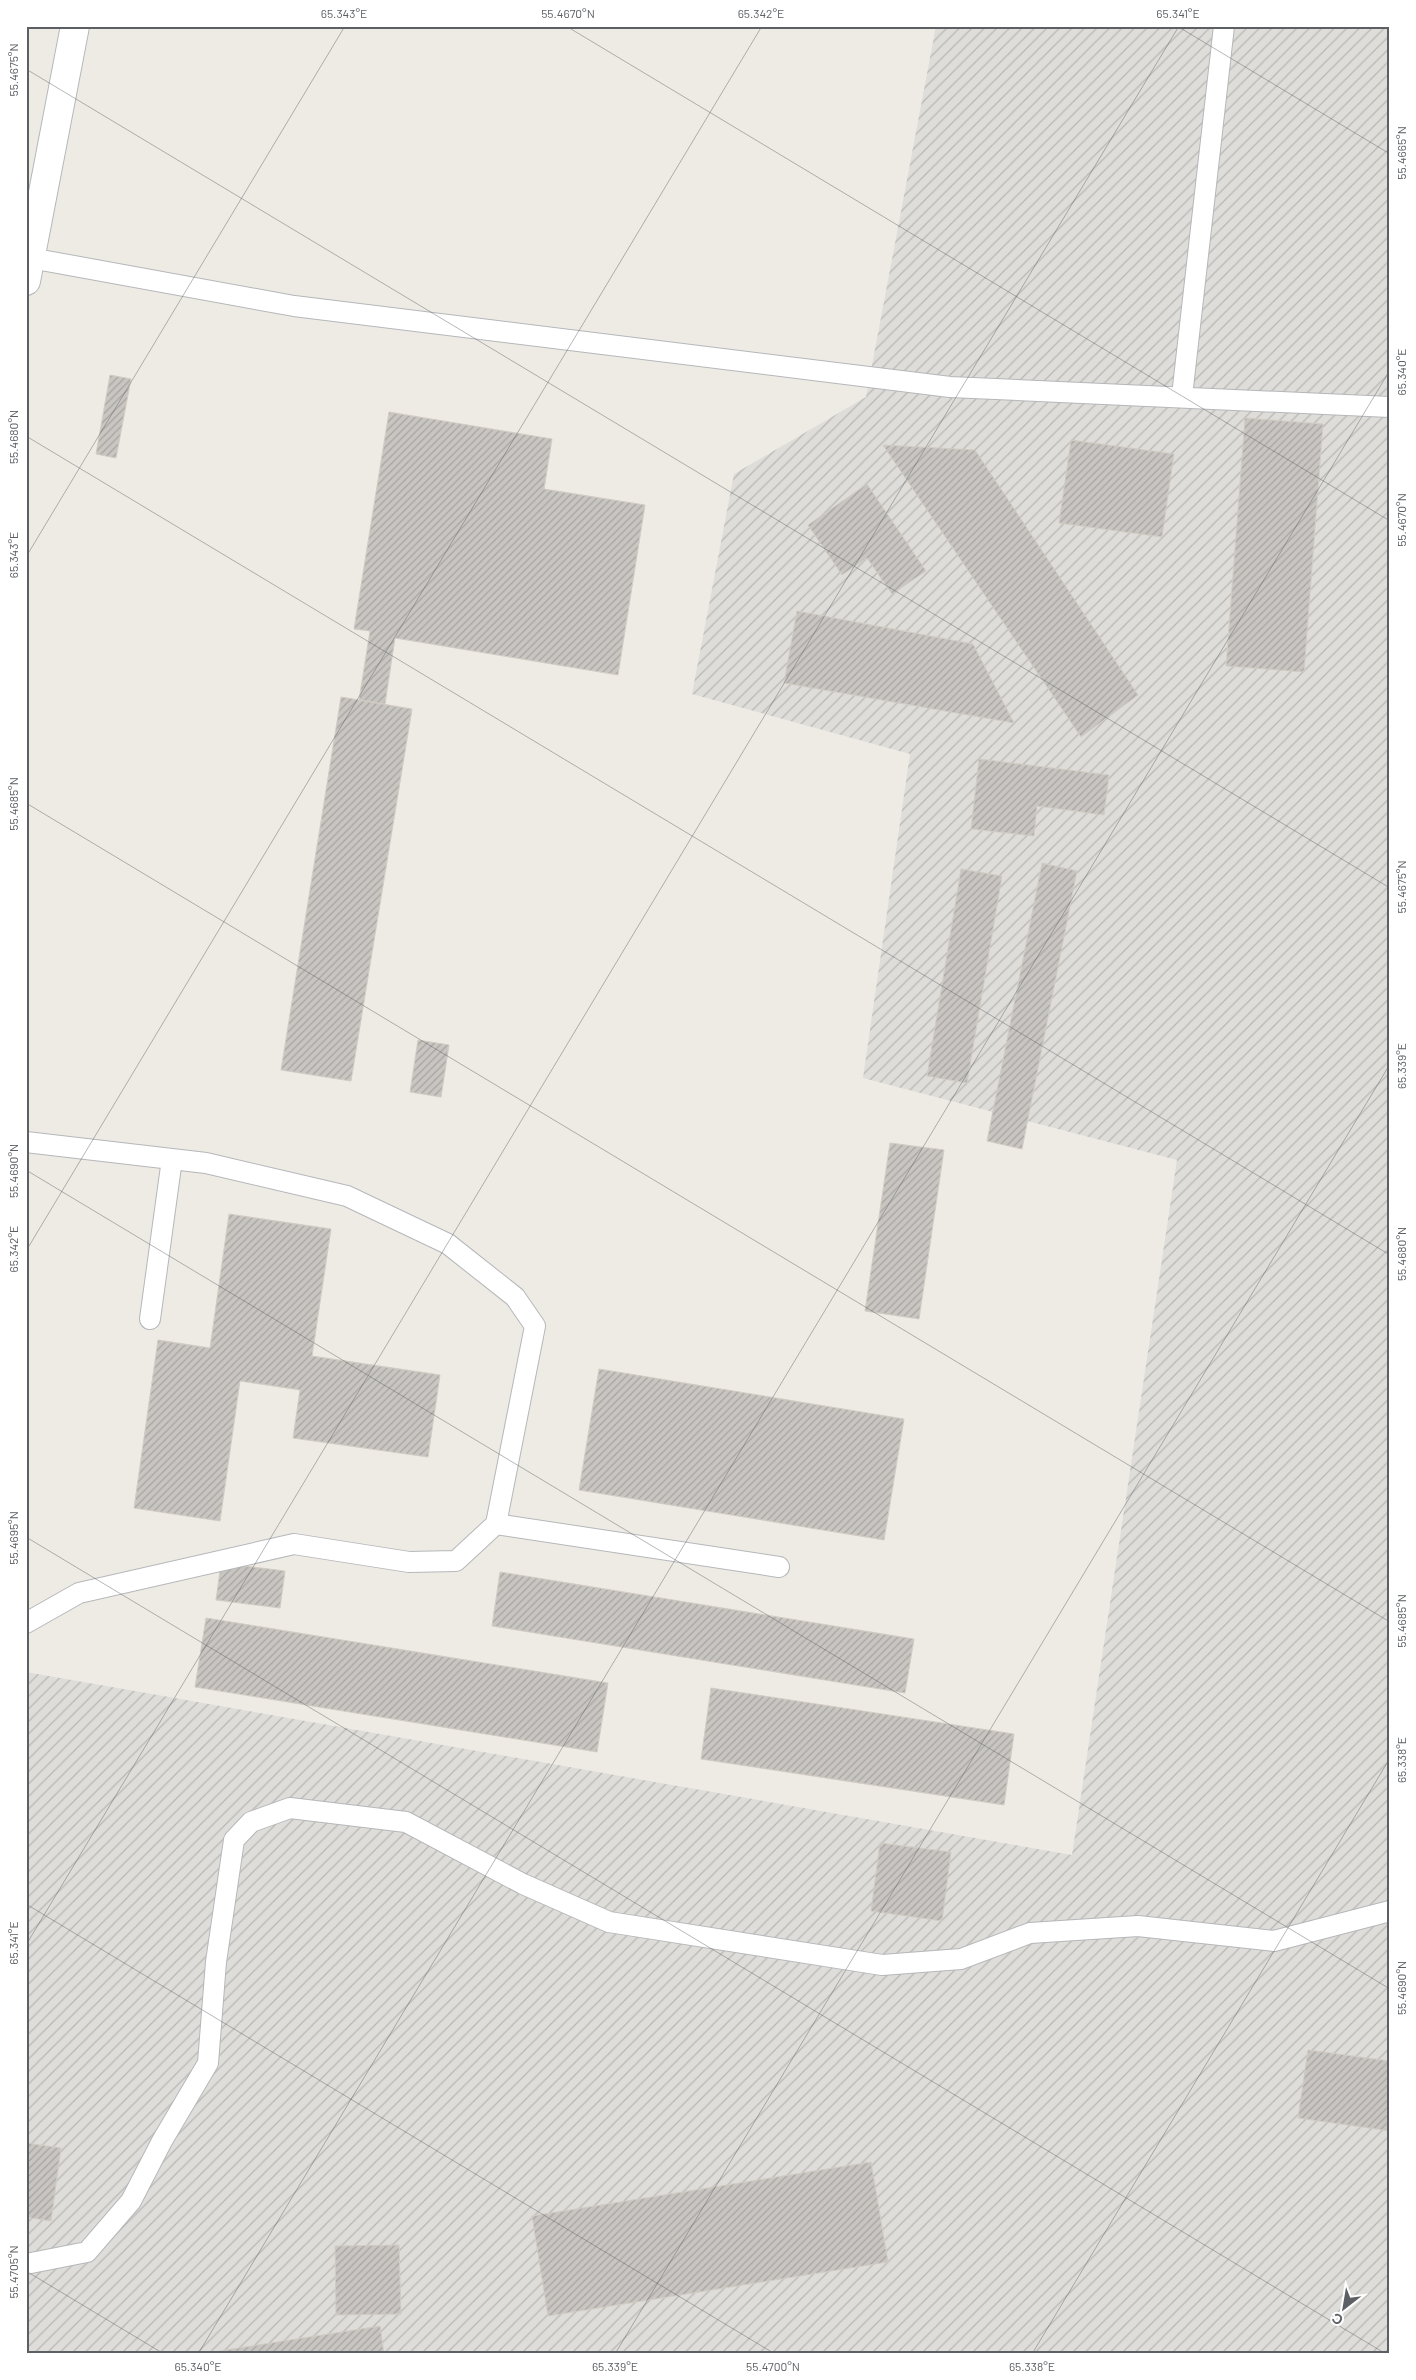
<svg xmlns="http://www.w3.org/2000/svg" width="1416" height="2380" font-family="Barlow,sans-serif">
<defs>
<pattern id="industrial-furrows" width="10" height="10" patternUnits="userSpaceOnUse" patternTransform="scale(1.25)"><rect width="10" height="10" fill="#dfddd9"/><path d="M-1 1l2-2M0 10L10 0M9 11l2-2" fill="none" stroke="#b8b7b4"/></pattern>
<pattern id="building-hatch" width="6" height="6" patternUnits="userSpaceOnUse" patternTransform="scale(1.25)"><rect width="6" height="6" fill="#c9c6c2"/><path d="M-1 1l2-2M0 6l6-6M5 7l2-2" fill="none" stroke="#a6a4a1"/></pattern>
</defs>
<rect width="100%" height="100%" fill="#eeebe4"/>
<path fill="url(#industrial-furrows)" d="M936 26H1390V2354H26V1672L1072 1855 1177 1160 863 1078 910 754 692 694 734 474 866 397Z"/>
<path fill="url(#building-hatch)" stroke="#d2ccc3" d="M110 375 131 379 116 458 96 454Z
M389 412 552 439 544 489 645 505 618 675 395 638 385 704 359 700 370 631 354 629Z
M1245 418 1323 424 1304 672 1226 666Z
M1071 440 1174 454 1162 537 1059 523Z
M883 445 975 450 1138 695 1081 737Z
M867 484 926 571 892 594 867 558 842 575 808 525Z
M797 611 973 644 1014 723 784 683Z
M341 697 412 709 351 1081 281 1070Z
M979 759 1109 775 1104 815 1037 806 1034 836 971 829Z
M1042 863 1077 871 1022 1149 987 1141Z
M961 869 1002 876 967 1083 927 1076Z
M418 1040 449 1045 441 1097 410 1092Z
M890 1143 944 1150 919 1319 865 1311Z
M229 1214 331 1229 312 1356 440 1375 428 1457 293 1438 300 1390 240 1381 220 1521 134 1508 158 1340 210 1348Z
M599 1369 904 1419 884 1540 579 1490Z
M221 1563 285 1571 280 1608 216 1600Z
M500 1572 914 1639 905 1693 492 1626Z
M206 1618 608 1683 597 1752 195 1687Z
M711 1688 1014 1734 1004 1805 701 1759Z
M880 1843 951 1852 942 1921 871 1911Z
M1308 2050 1390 2061V2131L1298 2118Z
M26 2143 61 2148 51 2221 26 2217Z
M871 2162 888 2262 548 2316 532 2216Z
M399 2245 401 2314 336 2315 335 2246Z
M380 2326 384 2354H200Z"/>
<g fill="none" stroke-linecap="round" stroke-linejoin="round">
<g stroke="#b5b7ba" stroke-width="22">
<path id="lane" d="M30 258 294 306 950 387 1390 407
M1182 396 1224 26
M26 1142 206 1163 347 1196 448 1244 515 1297 535 1326 496 1524
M150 1319 172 1159
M26 1623 79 1593 294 1544 409 1562 456 1561 496 1524 779 1567
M26 2264 87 2252 131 2201 162 2141 208 2063 216 1962 234 1840 251 1822 290 1808 406 1822 523 1884 609 1922 882 1965 961 1959 1030 1933 1138 1926 1274 1941 1390 1911"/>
</g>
<g stroke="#b3b7bb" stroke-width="30">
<path id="secondary" d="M26 281 75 26"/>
</g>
<use href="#lane" stroke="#fff" stroke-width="20"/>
<use href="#secondary" stroke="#fff" stroke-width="28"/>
</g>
<path fill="none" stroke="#5c6064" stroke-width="1" stroke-opacity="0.45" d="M566 26 1390 521M1177 26 1390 154M26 69 1390 888M26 436 1390 1255M26 557 345 26M26 803 1390 1622M26 1170 1390 1989M26 1251 762 26M26 1537 1386 2354M26 1904 775 2354M26 1945 1179 26M26 2271 164 2354M198 2354 1390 370M615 2354 1390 1064M1032 2354 1390 1758"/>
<rect width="1416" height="2380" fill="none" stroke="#ffffff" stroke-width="55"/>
<g transform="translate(1344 2308) rotate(211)" stroke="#ffffff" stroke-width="4" paint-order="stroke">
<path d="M0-4L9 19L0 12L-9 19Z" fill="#5c6064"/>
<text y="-8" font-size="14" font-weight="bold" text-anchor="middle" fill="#5c6064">С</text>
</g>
<rect x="28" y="28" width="1360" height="2324" fill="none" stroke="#5c6064" stroke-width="2"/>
<g font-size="12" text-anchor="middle" fill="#5c6064">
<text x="344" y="18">65.343°E</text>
<text x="568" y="18">55.4670°N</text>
<text x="761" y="18">65.342°E</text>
<text x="1178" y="18">65.341°E</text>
<text transform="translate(14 70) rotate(-90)" y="4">55.4675°N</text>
<text transform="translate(1402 153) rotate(-90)" y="4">55.4665°N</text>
<text transform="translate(1402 372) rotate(-90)" y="4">65.340°E</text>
<text transform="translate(14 437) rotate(-90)" y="4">55.4680°N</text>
<text transform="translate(1402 520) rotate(-90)" y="4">55.4670°N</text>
<text transform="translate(14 555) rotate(-90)" y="4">65.343°E</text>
<text transform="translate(14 804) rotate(-90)" y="4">55.4685°N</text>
<text transform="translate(1402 887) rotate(-90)" y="4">55.4675°N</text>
<text transform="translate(1402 1066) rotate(-90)" y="4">65.339°E</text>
<text transform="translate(14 1171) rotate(-90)" y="4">55.4690°N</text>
<text transform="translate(14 1249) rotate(-90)" y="4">65.342°E</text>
<text transform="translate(1402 1254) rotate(-90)" y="4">55.4680°N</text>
<text transform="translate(14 1538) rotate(-90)" y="4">55.4695°N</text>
<text transform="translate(1402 1621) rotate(-90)" y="4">55.4685°N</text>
<text transform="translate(1402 1760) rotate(-90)" y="4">65.338°E</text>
<text transform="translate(14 1943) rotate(-90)" y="4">65.341°E</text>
<text transform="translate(1402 1988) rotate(-90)" y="4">55.4690°N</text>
<text transform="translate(14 2272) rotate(-90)" y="4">55.4705°N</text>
<text x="198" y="2371">65.340°E</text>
<text x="615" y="2371">65.339°E</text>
<text x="773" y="2371">55.4700°N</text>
<text x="1032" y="2371">65.338°E</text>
</g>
</svg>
